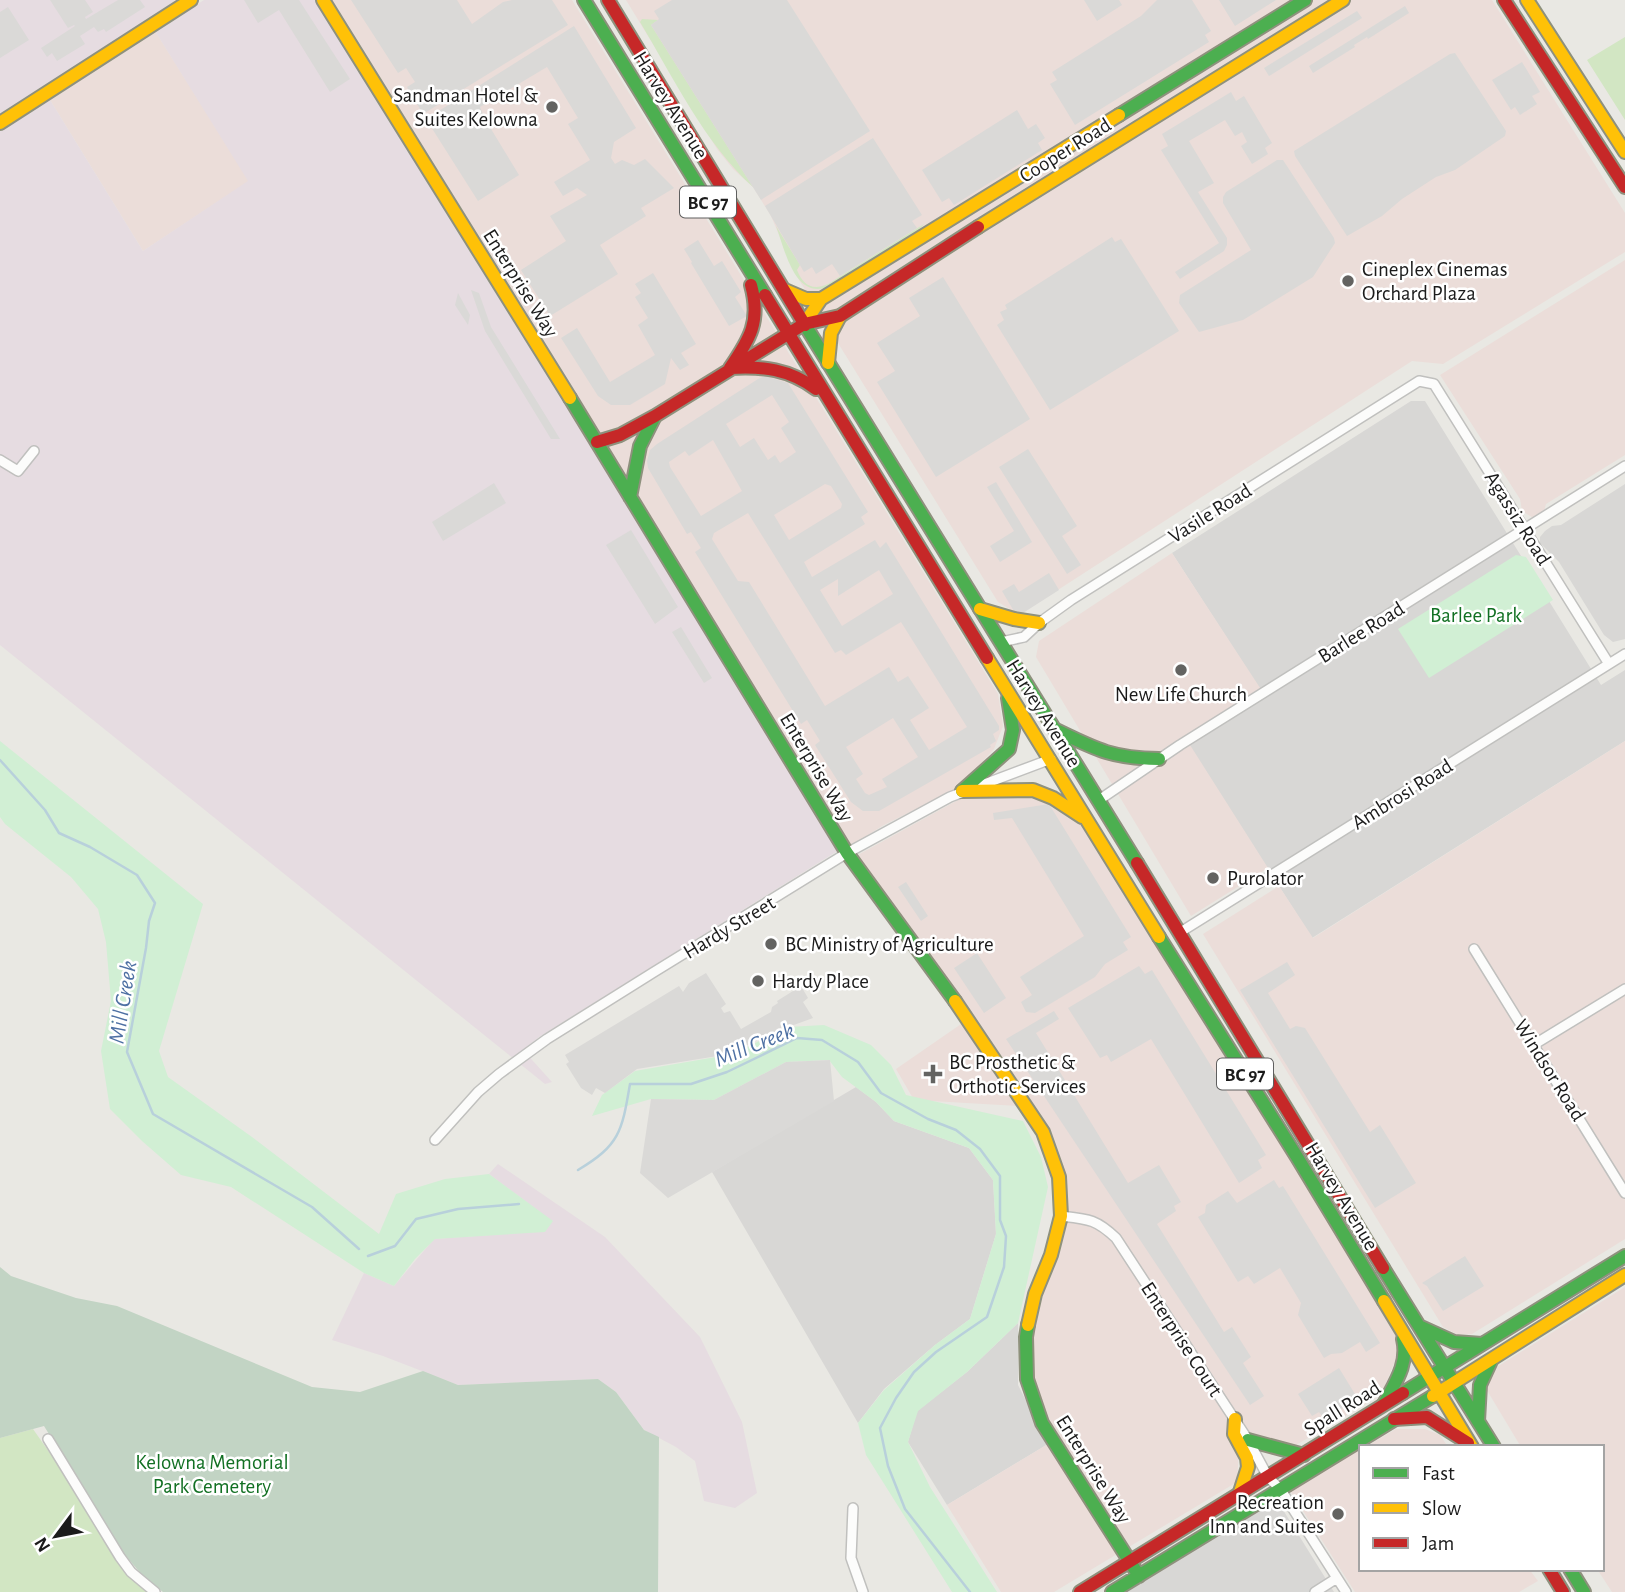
<svg xmlns="http://www.w3.org/2000/svg" width="1625" height="1592" font-family="'Alegreya Sans',sans-serif">
<rect width="100%" height="100%" fill="#e9e8e3"/>
<path fill="#d8d7d5" d="M1411 401H1425L1601 685 1625 670V741L1312 938 1189 745 1265 697 1172 553Z
M1625 484V639L1613 642 1604 635 1559 562 1540 543V537L1545 531 1552 526 1561 525Z
M856 1087 876 1102 894 1121 969 1148 993 1180 996 1234 970 1319 935 1345 884 1389 858 1423 712 1172Z
M1018 1323V1385L1048 1444 947 1505 908 1442 917 1411 967 1372Z
M1275 1497 1334 1592H1127Z"/>
<path fill="#ebddd9" d="M329 0H572L998 694 1003 726 994 749 960 787 882 826 850 847 703 604Z
M626 0H1492L1625 213V252L1443 364 1412 361 1030 608 1013 611 998 602 796 275 771 216 753 187 733 169 717 149Z
M155 31 249 181 143 251 50 100Z
M1625 260V455L1546 504 1543 515 1535 519 1522 511 1520 499 1440 375Z
M1172 553 1266 697 1190 745 1268 868 1191 916 1036 657 1039 641Z
M1625 741V1239L1472 1334 1458 1335 1443 1327 1203 934 1279 886 1313 938Z
M1030 794 1082 825 1396 1328 1400 1349 1381 1395 1291 1448 1240 1432 1237 1482 1054 1592H1001L947 1505 1048 1444 1038 1429 1022 1381 1055 1216V1177L1034 1131 1019 1106 914 1100 896 1069 964 1022 856 856 967 795Z
M1625 1287V1592H1612L1597 1569H1602V1447H1521L1485 1387 1492 1370Z
M1396 1429H1425L1440 1435 1448 1447H1365Z
M1361 1449V1569H1529L1538 1581 1519 1592H1355L1289 1489Z"/>
<path fill="#e6dce1" d="M0 0H180L0 117Z
M204 0H315L839 850 539 1037 523 1050 552 1082 545 1084 0 645V130L50 100 143 251 248 181 155 31Z
M498 1164 605 1237 700 1337 742 1422 757 1493 735 1508 704 1501 695 1461 676 1447 644 1430 616 1392 598 1379 458 1385 383 1356 332 1340 364 1273 394 1286 434 1239 545 1231 552 1221 489 1174Z"/>
<path fill="#d2e6c3" d="M642 19 658 20 651 25 753 187C705 144 673 77 640 22Z
M1625 37V120L1587 60Z
M924 224 918 231 830 286C795 302 785 250 776 226L800 265 797 270C803 285 812 291 828 284Z
M33 1429 54 1459 126 1574 148 1592H0V1438Z"/>
<path fill="#c2d4c4" d="M0 1267 11 1276 76 1298 117 1306 312 1387 360 1392 423 1371 458 1385 598 1379 616 1392 644 1430 659 1437 658 1592H163L142 1575 120 1549 44 1426 0 1438Z"/>
<path fill="#d1efd4" d="M1516 555 1526 557 1553 600 1429 678 1398 629Z
M0 741 203 904 159 1051 168 1077 252 1137 379 1234 396 1194 445 1179 489 1174 553 1221 545 1232 435 1239 415 1259 394 1286 364 1273 231 1187 181 1175 142 1141 110 1109 101 1051 111 1001 106 942 98 909 71 877 5 824 0 817Z
M824 1025 871 1045 891 1065 906 1095 1023 1121 1041 1157 1048 1187 1018 1323 967 1372 918 1411 908 1442 930 1487 997 1592H952L866 1455 858 1423 884 1390 935 1345 970 1319 996 1234 993 1180 969 1148 894 1121 876 1102 842 1077 829 1060 786 1062 714 1100 651 1099 592 1116 602 1095 635 1071 733 1054 788 1027Z"/>
<path fill="#dad9d7" fill-rule="evenodd" d="M50 0H85L93 12 85 17 86 19 118 0H140L145 7 106 32 104 29 98 32 94 27 80 36 85 44 57 61 52 53 47 57 41 48 75 26 74 25 68 28Z
M244 0H299L350 79 330 92 279 10 258 23Z
M351 0H457L472 24 503 2 512 0H552L568 25 423 114 407 87 415 82 406 68 398 73Z
M672 0H787L870 131 761 200 651 25 659 19 654 11Z
M1084 0H1119L1122 5 1097 21Z
M1157 0H1192L1211 31 1205 35 1209 42 1075 125 1050 84 1057 80 1052 72 1141 16Z
M1219 0H1276L1235 26Z
M1405 6 1409 13 1368 39 1367 37 1354 45 1355 47 1313 73 1309 66Z
M8 7 29 40 0 58V12Z
M1357 11 1362 18 1269 76 1264 68Z
M574 26 636 128 614 142 611 158 615 164 622 160 634 165 645 159 674 188 641 208 646 216 600 245 618 274 550 316 521 270 566 241 550 216 587 195 577 188 563 196 554 182 590 160 568 124 578 118 547 67 480 107 485 119 519 175 478 201 426 119Z
M1455 53 1506 131 1505 136 1455 170 1436 177 1402 199 1382 216 1347 236 1295 156 1294 151 1450 54Z
M1522 62 1540 92 1532 96 1537 104 1520 115 1515 107 1511 110 1492 80Z
M1231 92 1236 101 1244 96 1272 143 1265 148 1268 154 1252 164 1241 146 1247 142 1242 132 1235 136 1225 120 1189 141 1214 183 1198 192 1227 238V245L1224 251 1180 279 1175 272 1219 243 1161 150 1168 146 1162 134Z
M1017 110 1028 129 1036 124 1045 138 1038 143 1042 150 954 205 949 198 942 202 922 170Z
M873 138 922 215 912 221 917 228 840 276 832 264 816 274 812 267 804 272 765 206Z
M1277 160H1283L1334 238 1335 243 1313 277 1243 320 1199 332 1179 303 1180 295 1251 250 1223 203V197L1226 192Z
M1112 237 1115 242 1121 239 1179 331 1050 410 997 325 1004 320 1000 312 1007 309 1005 305Z
M698 240 714 266 722 261 741 292 735 297 747 316 729 326 691 263 692 262 684 249Z
M653 273 696 344 681 353 689 365 680 370 671 358 665 384 630 405H611L598 396 561 338 577 328 610 382 655 355 638 325 648 318 635 297 641 293 635 284Z
M943 277 1030 419 936 477 877 382 895 371 877 343 920 316 909 298Z
M471 290 479 293 491 327 560 439H551L485 331Z
M458 293 470 315 468 325 455 305Z
M765 376 788 383 868 512 861 517 865 524 804 562 812 577 875 540 880 548 886 542 999 726V730L993 734 996 741 990 745 991 747 879 811H863L851 802 815 745 820 741 807 720 801 724 695 552 701 548 691 532 687 534 648 468 647 461 650 450 657 444 758 379ZM772 395 789 422 781 428 796 452 780 463 775 455 768 460 754 438 740 447 726 424ZM713 440 742 491 701 516 670 467 669 462 685 451 689 456ZM825 484 831 486 842 504 841 508 789 540 774 515ZM748 513 835 653 841 650 846 655 901 622 967 727 929 750 910 720 929 708 908 676 898 682 889 667 825 706 749 582 738 581 712 539 714 533ZM879 570 893 594 842 626 820 590 838 579V596ZM893 718 918 757 882 779 887 787 869 795 865 793 856 779 863 774 846 747Z
M1028 449 1077 526 1062 536 1081 565 1067 574 999 467Z
M996 482 1032 542 1000 562 990 546 1014 531 987 487Z
M494 483 506 503 443 541 432 522Z
M631 530 678 607 655 624 606 545Z
M1049 573 1059 590 1023 613H1015L1002 591 1014 584 1019 592Z
M681 627 712 678 704 683 672 632Z
M1049 804 1131 937 1123 942 1128 950 1105 964 1095 977 1035 1013 1026 1012 1021 1002 1032 995 1020 977 1084 936 1012 818 994 820 993 813Z
M906 882 928 916 921 921 898 887Z
M977 953 1006 998 984 1013 954 968Z
M1287 962 1295 975 1268 993 1290 1029 1296 1026 1305 1028 1370 1132 1380 1125 1416 1183 1375 1208 1240 990Z
M1139 966 1145 974 1152 970 1266 1155 1258 1160 1262 1168 1239 1183 1151 1039 1111 1062 1107 1055 1100 1058 1068 1008Z
M706 973 726 1004 721 1008 724 1013 730 1011 741 1029 771 1012 772 1007 778 1003 777 1001 801 986 808 998 803 1002 813 1018 769 1034 730 1054 637 1069 605 1093 596 1088 592 1095 581 1088 566 1064 569 1062 565 1055 679 986 683 992 689 983Z
M1054 1011 1059 1019 1036 1033 1128 1183 1159 1165 1181 1202 1174 1206 1176 1211 1157 1224 1224 1332 1232 1327 1251 1357 1243 1363 1264 1396 1250 1405 1006 1039Z
M830 1060 834 1101 668 1198 640 1173 651 1099 714 1100 786 1062Z
M1274 1180 1279 1188 1283 1186 1380 1343 1366 1352 1360 1342 1342 1353 1331 1354 1324 1358 1298 1315 1301 1303 1280 1268 1254 1284 1248 1276 1238 1282 1198 1217 1205 1213 1206 1205 1228 1191 1237 1203Z
M1465 1256 1484 1286 1443 1311 1427 1286 1422 1283Z
M1339 1368 1358 1399 1324 1419 1319 1412 1312 1416 1298 1394Z"/>
<g fill="none" stroke-linecap="round" stroke-linejoin="round">
<path stroke="#b8d0db" stroke-width="2.5" d="M0 760 45 810 59 833 90 847 137 875 155 903 149 921 146 948 127 1052 153 1114 312 1207 359 1249
M578 1170C620 1145 622 1131 630 1084H691L727 1072 797 1038 822 1040 858 1062 881 1093 928 1119 956 1130 980 1149 1000 1176V1220L1006 1236 1004 1267 987 1317 936 1352 914 1372 896 1398 880 1428 888 1466 905 1509 970 1592
M368 1256 395 1246 416 1219 458 1209 519 1204"/>
<g stroke="#c0c0be" stroke-width="12">
<path id="street" d="M0 460 18 471 34 451
M1001 642 1024 637 1039 623 1071 600 1419 381 1434 384 1609 664
M1099 800 1180 745 1625 466
M1179 933 1625 654
M1474 949 1625 1193
M1535 1044 1625 989
M435 1140 478 1092 499 1074 547 1039 654 972 847 853 950 797 1051 759
M1061 1216C1088 1219 1096 1219 1116 1238L1248 1440 1268 1477 1281 1490 1346 1592
M48 1439 120 1557 131 1572 155 1592
M853 1508 851 1558 863 1592
M1315 1592 1337 1578"/>
</g>
<g stroke="#8e917d" stroke-width="16">
<path id="fast" d="M584 0 765 295
M1119 115 1305 0
M805 325 1137 863
M570 398 847 853 955 1001
M630 497 640 446 654 418
M1056 730C1097 750 1112 758 1159 759
M962 791 1009 749 1013 730 1008 698
M1159 937 1297 1157 1384 1301
M1383 1268 1494 1447
M1028 1325 1026 1337 1027 1379 1042 1423 1139 1576
M1421 1327 1454 1342 1482 1344
M1403 1393 1625 1256
M1384 1404C1395 1383 1409 1363 1403 1339
M1478 1421 1480 1385 1491 1361
M1248 1440 1304 1455
M1570 1569 1584 1592
M1112 1592 1433 1396"/>
</g>
<g stroke="#8e917d" stroke-width="16">
<path id="slow" d="M323 0 570 398
M1527 0 1625 152
M0 123 191 0
M978 227 1343 0
M785 290 806 299H821
M804 324 821 299 1119 115
M828 363 831 333 840 316
M980 609 1014 619 1039 623
M987 658 1159 937
M962 791 1033 790 1053 798 1082 817
M955 1001 1043 1132 1059 1177 1061 1216 1051 1255 1035 1294 1028 1325
M1384 1301 1472 1447
M1433 1396 1625 1275
M1235 1419 1234 1434 1247 1458 1248 1467 1239 1495"/>
</g>
<g stroke="#8e917d" stroke-width="16">
<path id="jam" d="M608 0 805 325
M1504 0 1625 187
M765 295 987 658
M730 368C750 339 761 321 751 285
M730 368C763 366 789 369 816 389
M597 442 620 435 655 416 804 324 840 316 978 227
M1137 863 1383 1268
M1394 1419 1427 1417 1468 1443
M1549 1569 1563 1592
M1080 1592 1403 1393"/>
</g>
<use href="#street" stroke="#fcfcfb" stroke-width="9"/>
<use href="#fast" stroke="#4caf50" stroke-width="12"/>
<use href="#slow" stroke="#ffc107" stroke-width="12"/>
<use href="#jam" stroke="#c62828" stroke-width="12"/>
</g>
<g fill="#636361" stroke="#fff" stroke-width="2.5">
<circle cx="552" cy="107" r="7"/>
<circle cx="1348" cy="281" r="7"/>
<circle cx="1181" cy="670" r="7"/>
<circle cx="1213" cy="878" r="7"/>
<circle cx="771" cy="944" r="7"/>
<circle cx="758" cy="981" r="7"/>
<path d="M929.5 1063.5h7v7h7v7h-7v7h-7v-7h-7v-7h7z"/>
<circle cx="1338" cy="1514" r="7"/>
</g>
<g text-anchor="middle" stroke-width="5" stroke-linejoin="round" paint-order="stroke">
<g fill="#fff" stroke="#5f5f5f" stroke-width="2">
<rect x="680" y="186.5" width="56" height="31" rx="5"/>
<rect x="1217" y="1058.5" width="56" height="31" rx="5"/>
</g>
<g font-size="19" font-weight="bold" fill="#1b1b1b">
<text x="708" y="209">BC 97</text>
<text x="1245" y="1081">BC 97</text>
</g>
<g font-size="21" fill="#1b1b1b" stroke="#fff" text-anchor="start">
<text x="538" y="102" text-anchor="end">Sandman Hotel &amp;<tspan x="538" dy="24">Suites Kelowna</tspan></text>
<text x="1362" y="276">Cineplex Cinemas<tspan x="1362" dy="24">Orchard Plaza</tspan></text>
<text x="1181" y="701" text-anchor="middle">New Life Church</text>
<text x="1227" y="885">Purolator</text>
<text x="785" y="951">BC Ministry of Agriculture</text>
<text x="772" y="988">Hardy Place</text>
<text x="949" y="1069">BC Prosthetic &amp;<tspan x="949" dy="24">Orthotic Services</tspan></text>
<text x="1324" y="1509" text-anchor="end">Recreation<tspan x="1324" dy="24">Inn and Suites</tspan></text>
</g>
<g font-size="21" fill="#1b1b1b" stroke="#fff">
<text transform="translate(671 105) rotate(58)" y="7">Harvey Avenue</text>
<text transform="translate(1065 150) rotate(-32)" y="7">Cooper Road</text>
<text transform="translate(521 283) rotate(58)" y="7">Enterprise Way</text>
<text transform="translate(1210 513) rotate(-32)" y="7">Vasile Road</text>
<text transform="translate(1518 518) rotate(58)" y="7">Agassiz Road</text>
<text transform="translate(1361 632) rotate(-32)" y="7">Barlee Road</text>
<text transform="translate(1044 713) rotate(58)" y="7">Harvey Avenue</text>
<text transform="translate(817 767) rotate(59)" y="7">Enterprise Way</text>
<text transform="translate(1402 794) rotate(-32)" y="7">Ambrosi Road</text>
<text transform="translate(729 927) rotate(-31)" y="7">Hardy Street</text>
<text transform="translate(1550 1070) rotate(58)" y="7">Windsor Road</text>
<text transform="translate(1342 1196) rotate(59)" y="7">Harvey Avenue</text>
<text transform="translate(1182 1339) rotate(57)" y="7">Enterprise Court</text>
<text transform="translate(1342 1408) rotate(-32)" y="7">Spall Road</text>
<text transform="translate(1094 1469) rotate(58)" y="7">Enterprise Way</text>
</g>
<g font-size="21" fill="#127023" stroke="#fff">
<text x="1476" y="622">Barlee Park</text>
<text x="212" y="1469">Kelowna Memorial<tspan x="212" dy="24">Park Cemetery</tspan></text>
</g>
<g font-size="23" font-style="italic" fill="#4e70a3" stroke="#fff">
<text transform="translate(122 1002) rotate(-81)" y="8">Mill Creek</text>
<text transform="translate(754 1044) rotate(-22)" y="8">Mill Creek</text>
</g>
</g>
<rect x="1359" y="1445" width="245" height="126" fill="#ffffff" stroke="#a4a4a4" stroke-width="2"/>
<rect x="1373" y="1468" width="35" height="10" fill="#4caf50" stroke="#a4a4a4" stroke-width="2"/>
<text x="1422" y="1480" font-size="21" fill="#1b1b1b">Fast</text>
<rect x="1373" y="1503" width="35" height="10" fill="#ffc107" stroke="#a4a4a4" stroke-width="2"/>
<text x="1422" y="1515" font-size="21" fill="#1b1b1b">Slow</text>
<rect x="1373" y="1538" width="35" height="10" fill="#c62828" stroke="#a4a4a4" stroke-width="2"/>
<text x="1422" y="1550" font-size="21" fill="#1b1b1b">Jam</text>
<g transform="translate(56 1536) rotate(238)" stroke="#ffffff" stroke-width="5" paint-order="stroke">
<path d="M0-5L12 26L0 18L-12 26Z" fill="#1b1b1b"/>
<text y="-10" font-size="19" font-weight="bold" text-anchor="middle" fill="#1b1b1b">N</text>
</g>
</svg>
